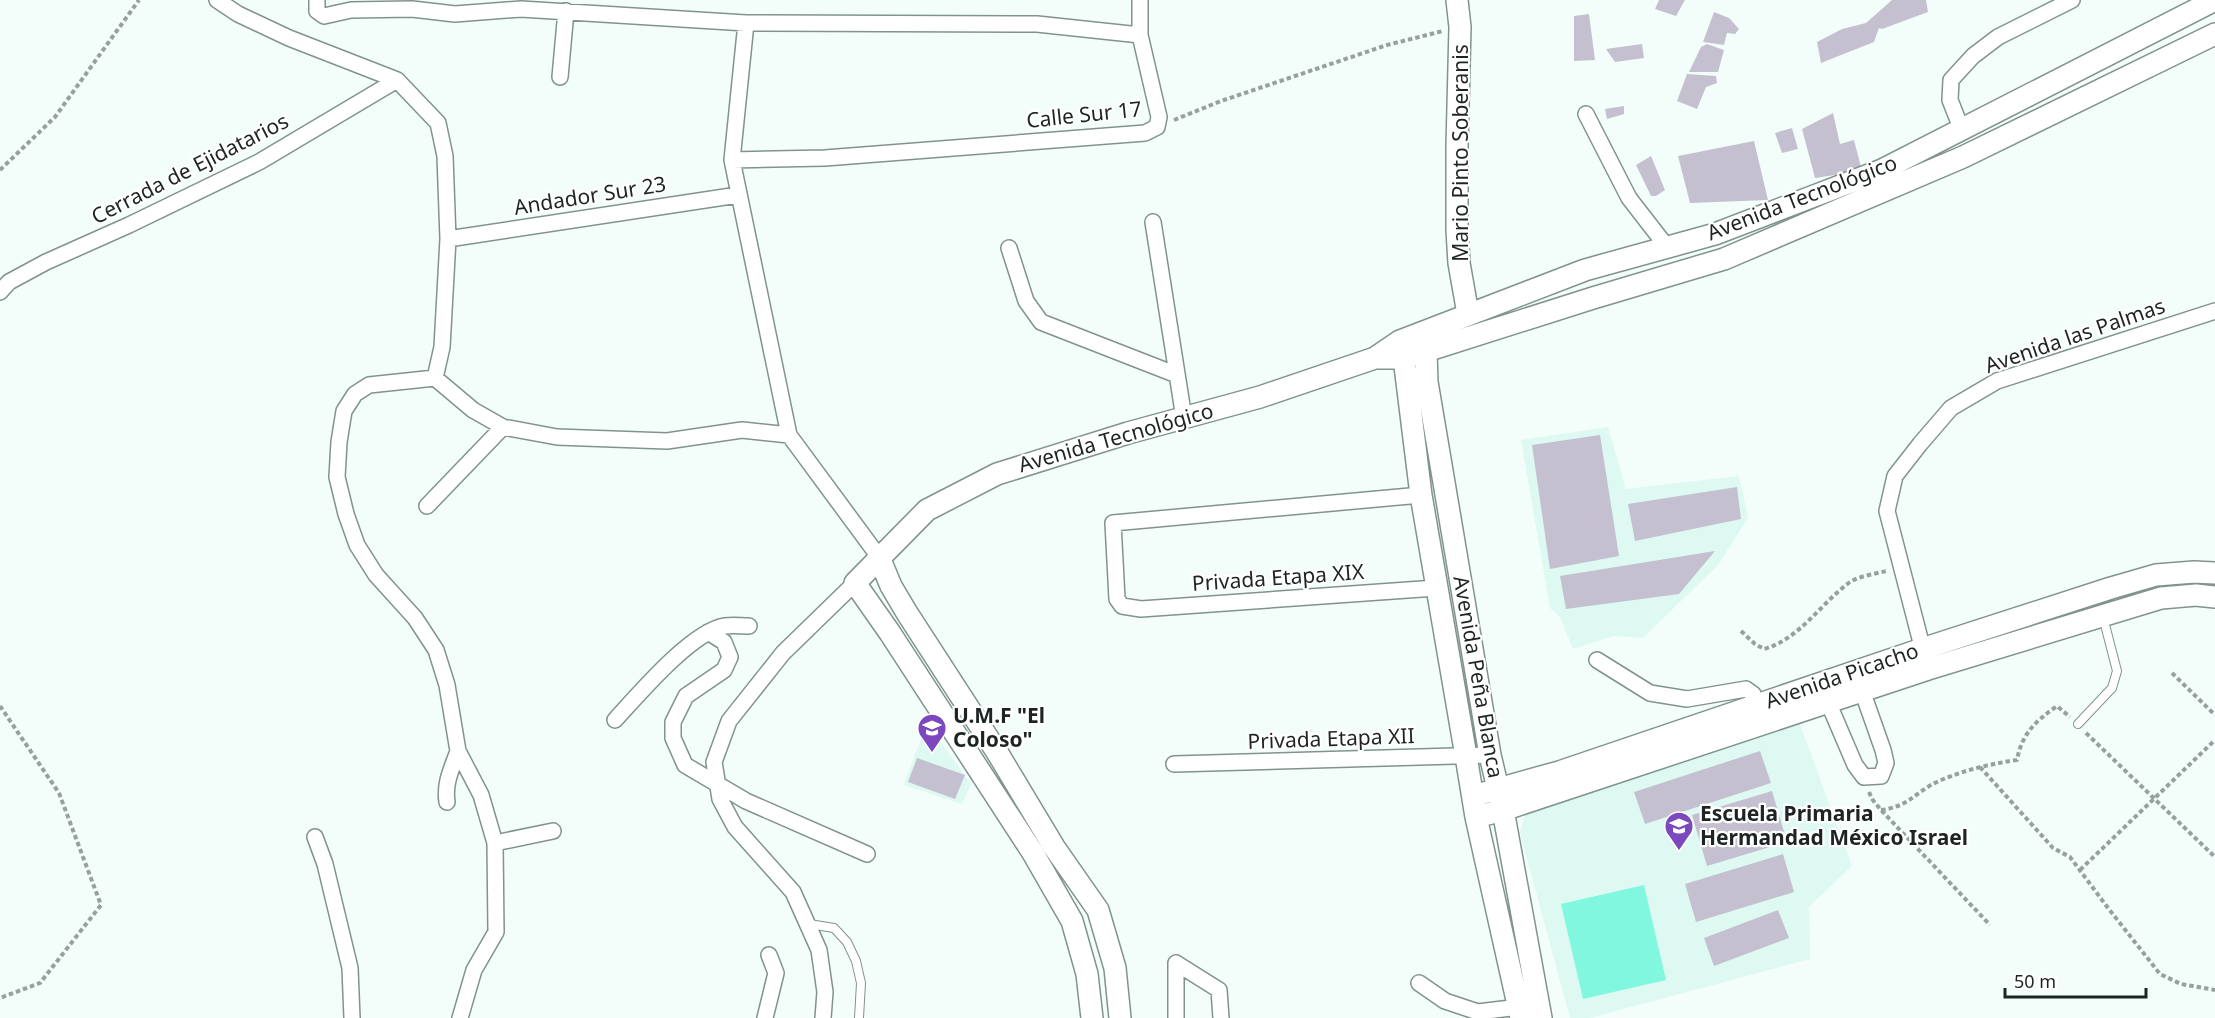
<svg xmlns="http://www.w3.org/2000/svg" width="2215" height="1018" font-family="'Noto Sans',sans-serif">
<rect width="100%" height="100%" fill="#f3fefb"/>
<path fill="#ddf9f2" d="M1608 427 1626 489 1739 476 1748 518 1718 565 1643 638 1614 636 1573 649 1560 617 1550 608 1521 440Z
M1797 716 1852 866 1809 907 1810 959 1590 1018H1570L1520 833 1525 814Z
M927 723 971 784 962 804 904 785Z"/>
<path fill="#82f7df" d="M1644 885 1666 980 1583 999 1561 904Z"/>
<path fill="#c5c0cf" d="M1659 0H1685L1676 16 1655 9Z
M1892 0H1926L1928 12 1882 29 1879 28 1874 42 1821 63 1817 42 1842 29 1866 23Z
M1714 12 1729 18 1739 29 1735 34 1727 33 1724 45 1703 42Z
M1589 14 1595 60 1574 61V16Z
M1642 44 1644 58 1615 62 1606 49Z
M1707 44 1724 50 1718 72H1689L1701 47Z
M1687 74 1716 76 1717 83 1706 87 1697 109 1677 101Z
M1624 106V114L1607 119 1605 109Z
M1833 113 1840 144 1854 140 1862 171 1815 178 1802 129Z
M1792 128 1798 149 1782 153 1775 133Z
M1754 141 1768 200 1690 203 1678 156Z
M1651 156 1665 190 1656 196H1651L1636 165Z
M1600 435 1619 556 1550 569 1532 445Z
M1737 487 1741 519 1635 541 1628 504Z
M1715 551 1679 594 1566 609 1560 576Z
M1760 751 1771 783 1645 824 1634 792Z
M917 758 965 775 955 799 908 782Z
M1772 791 1787 842 1707 866 1692 815Z
M1783 854 1794 892 1696 922 1685 884Z
M1778 910 1789 938 1714 966 1704 938Z"/>
<g fill="none" stroke-linecap="round" stroke-linejoin="round">
<g stroke="#81938e" stroke-width="10">
<path id="lane" d="M2078 724 2112 688 2117 671 2103 617
M809 924 834 928 847 942 856 961 861 983 859 1018"/>
</g>
<g stroke="#81938e" stroke-width="18">
<path id="street" d="M217 0 238 14 289 38 397 80 438 123 445 156 448 239 442 347 435 378
M317 0V11L324 16 351 10 412 9 455 14 521 9 746 23 1037 24 1140 35
M746 23 732 160 789 435 879 557
M560 77 566 11
M1586 114 1629 198 1667 247
M1961 128 1950 100 1951 80 1973 56 1998 37 2072 0
M732 160 825 158 1145 133 1157 127 1159 117 1140 35V0
M1153 222 1184 418
M448 239 738 195
M1009 248 1026 301 1041 322 1177 375
M0 292 9 282 46 262 129 225 259 162 397 80
M435 378 369 385 355 394 344 411 339 442 337 477 346 514 357 545 376 575 415 618 436 650 447 685 458 751 481 795 495 843 496 932 474 970 460 1018
M435 378 473 410 503 427 557 437 667 441 742 430 789 435
M1421 495 1113 523 1117 599 1122 606 1141 609 1436 588
M427 506 503 427
M708 632 724 642 730 657 724 670 686 696 673 722V738L685 765 746 801 867 854
M1925 658 1887 511 1895 476 1920 444 1951 408 1997 381 2215 311
M1597 660 1650 693 1687 699 1746 689 1753 694 1758 705
M1825 695 1855 765 1864 777 1881 776 1886 763 1883 750 1859 682
M615 720C638 695 692 631 725 626 733 625 741 626 749 626
M1174 764 1490 755
M447 802C444 783 452 768 458 751
M315 837 325 864 350 968 352 1018
M495 843 553 831
M1176 963 1219 990 1221 1018
M1176 963V1018
M1419 983 1445 1001 1478 1012 1519 1007
M765 1018 776 973 769 955
M823 1018 825 992 819 950 793 892 735 827 720 799 714 762 729 721 783 653 855 583"/>
</g>
<g stroke="#81938e" stroke-width="24">
<path id="secondary" d="M1457 0 1460 27 1457 146V230L1459 263 1468 314
M1422 340 1426 352 1427 382 1490 755 1503 810 1541 1018
M1401 344 1404 358 1421 495 1466 756 1476 817 1521 1018
M1375 358H1404L1593 298 1724 259 1963 157 2215 34
M879 557 891 586 907 613 997 752 1054 847 1098 910 1115 968 1120 1018
M1473 796 1559 772 1922 649 2111 588 2156 575 2194 572 2215 573
M1476 817 1503 810 1928 669 2161 598 2196 595 2215 597
M1092 1018 1087 974 1072 921 1033 853 890 633 855 583 927 510 997 474 1128 433 1260 397 1375 358 1400 341 1585 270 1715 234 1882 170 2215 0"/>
</g>
<path stroke="#97a09e" stroke-width="4" stroke-dasharray="4.5 3" stroke-linecap="butt" d="M1174 120 1221 101 1387 45 1443 31
M0 170 55 117 139 0
M1741 631 1755 644 1764 649C1800 639 1821 603 1850 582 1859 576 1875 574 1886 571
M2172 673 2215 715
M0 706 59 793 101 905 40 983 0 998
M2086 733 2215 857
M1980 767 2053 848 2070 857 2108 908 2160 974 2181 984 2215 990
M1869 792 1872 799 1881 810 1990 925
M1881 810C1909 807 1916 791 1939 781 1964 770 1990 764 2017 760 2022 733 2036 721 2057 706L2070 717
M2080 870 2215 740"/>
<use href="#lane" stroke="#fff" stroke-width="8"/>
<use href="#street" stroke="#fff" stroke-width="15"/>
<use href="#secondary" stroke="#fff" stroke-width="21"/>
</g>
<defs>
<g id="school-pin" transform="scale(1.5)"><path d="M0 17L-7.5 6A9.5 9.5 0 1 1 7.5 6Z" fill="#7b48bf" stroke="#fff"/><path d="M0-5L7-2L0 1L-7-2ZM-4 1L0 2.5L4 1V4Q0 6-4 4Z" fill="#fff"/></g>
</defs>
<g fill-rule="evenodd">
<use href="#school-pin" x="932" y="728"/>
<use href="#school-pin" x="1679" y="826"/>
</g>
<g text-anchor="middle" stroke-width="4.5" stroke-linejoin="round" paint-order="stroke">
<g font-size="21" fill="#1d2423" stroke="#fff">
<text transform="translate(1084 115) rotate(-6)" y="7">Calle Sur 17</text>
<text transform="translate(1461 153) rotate(-90)" y="7">Mario Pinto Soberanis</text>
<text transform="translate(190 169) rotate(-27)" y="7">Cerrada de Ejidatarios</text>
<text transform="translate(590 196) rotate(-9)" y="7">Andador Sur 23</text>
<text transform="translate(1802 198) rotate(-21)" y="7">Avenida Tecnológico</text>
<text transform="translate(2075 336) rotate(-19)" y="7">Avenida las Palmas</text>
<text transform="translate(1116 438) rotate(-16)" y="7">Avenida Tecnológico</text>
<text transform="translate(1278 578) rotate(-4)" y="7">Privada Etapa XIX</text>
<text transform="translate(1842 676) rotate(-19)" y="7">Avenida Picacho</text>
<text transform="translate(1478 677) rotate(80)" y="7">Avenida Peña Blanca</text>
<text transform="translate(1331 739) rotate(-2)" y="7">Privada Etapa XII</text>
</g>
<g font-size="21" font-weight="bold" fill="#1d2423" stroke="#fff" text-anchor="start">
<text x="953" y="723">U.M.F "El<tspan x="953" dy="24">Coloso"</tspan></text>
<text x="1700" y="821">Escuela Primaria<tspan x="1700" dy="24">Hermandad México Israel</tspan></text>
</g>
</g>
<path d="M2005 988v9h141v-9" fill="none" stroke="#1d2423" stroke-width="3"/>
<text x="2014" y="988" font-size="18" fill="#1d2423" stroke="#ffffff" stroke-width="4.5" paint-order="stroke">50 m</text>
</svg>
